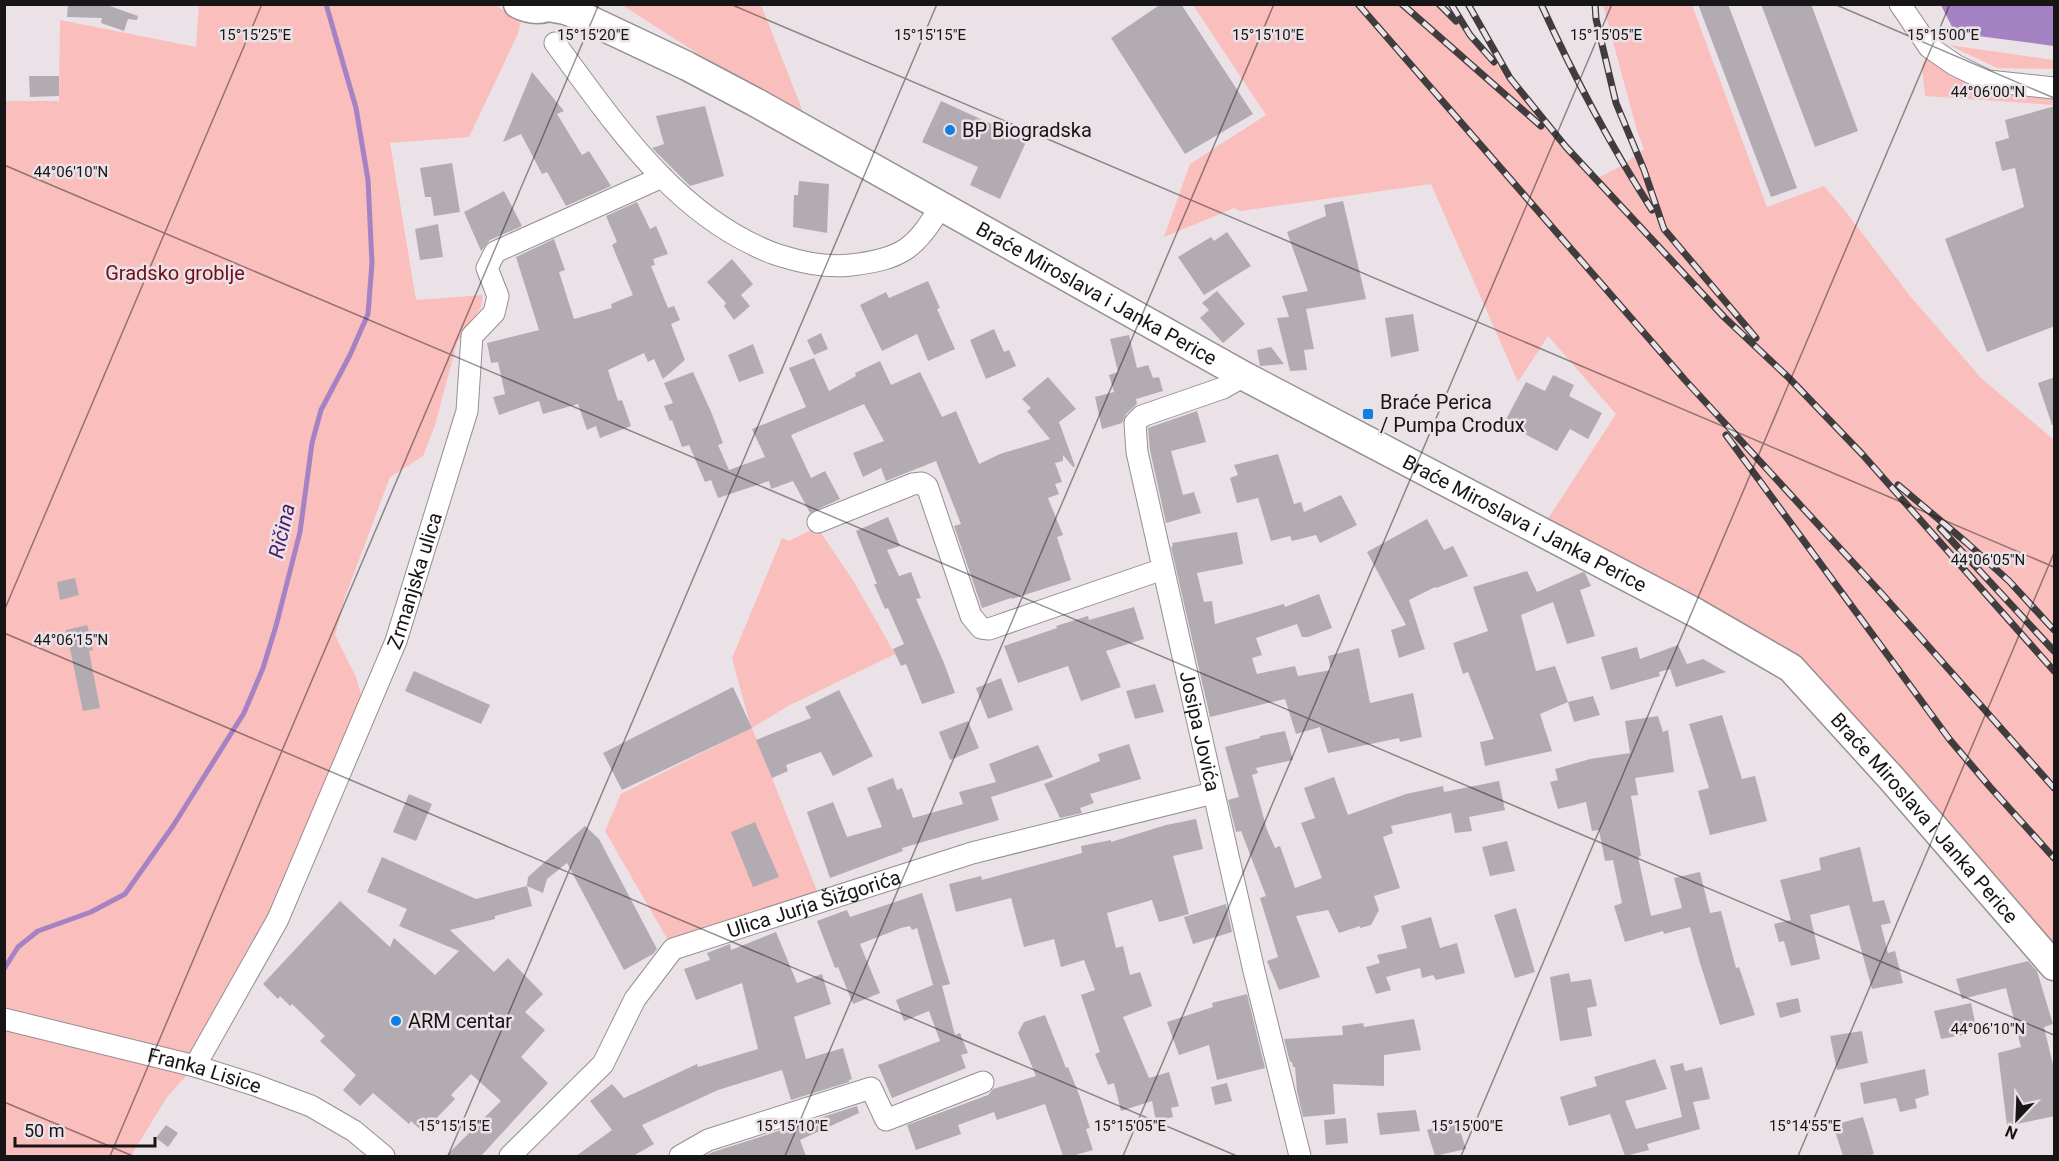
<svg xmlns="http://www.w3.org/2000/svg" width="2059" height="1161" font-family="Roboto,sans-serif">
<rect width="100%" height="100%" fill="#eae2e6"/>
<path fill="#fabebc" d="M493 4 521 21 517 36 469 137 390 143 416 300 483 295 481 307 457 343 435 425 423 456 390 477 345 597 335 635 356 677 366 712 278 919 195 1066 167 1097 132 1154 133 1156H5L4 101H59L60 20 196 47 199 5Z
M622 5H761L805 117 697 53Z
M1193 5H1440L1510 78 1566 147 1596 179 1623 165 1644 149 1638 134 1603 5H1692L1767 207 1824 186 1846 212 1910 296 1981 378 2054 440V966L1791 668 1540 531 1616 414 1548 336 1518 382 1431 184 1240 211 1234 208 1164 237 1190 164 1266 115Z
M1949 45 2054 60V69L1997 68Z
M1929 47 1955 65 2054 88V105L1925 96 1922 67Z
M817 527 854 582 895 654 788 706 752 728 821 901 673 949 605 831 621 794 751 728 732 658 782 538 789 541Z"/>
<path fill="#a482c3" d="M1941 5H2054V46L1955 33Z"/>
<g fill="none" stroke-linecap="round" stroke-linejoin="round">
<path stroke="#a482c3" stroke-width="5" d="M4 969 18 947 38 931 91 912 125 894 173 826 244 713 263 668 276 626 300 532 312 443 321 410 350 355 368 314 372 263 368 180 356 108 326 4"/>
</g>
<path fill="#b2acb2" d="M68 4H104L138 16 137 20 128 19 124 31 101 23 102 18 67 17Z
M1161 4H1181L1253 114 1185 154 1111 38Z
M1698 4H1728L1797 188 1771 197Z
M1761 4H1811L1858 131 1815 147Z
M532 72 564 111 557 114 582 155 589 151 611 186 566 206 547 172 542 174 521 134 503 142Z
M29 76H59V96L30 97Z
M941 101 1027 140 1000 199 970 185 978 167 922 142Z
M705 106 724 176 690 186 652 148 664 144 656 116Z
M2055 106V326L1987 352 1945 239 2024 207 2015 168 2002 171 1995 142 2009 138 2005 120Z
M452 163 460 212 434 216 431 197H425L420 168Z
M799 181 829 184 827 233 793 227 794 195H798Z
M504 191 522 226 490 240 481 251 464 212Z
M1343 201 1366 299 1306 309 1314 349 1304 350 1307 370 1290 371 1277 318 1289 317 1282 296 1308 291 1287 232 1326 216 1324 205Z
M637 202 650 229 656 226 668 254 653 259 655 265 651 266 668 308 674 306 680 320 671 324 685 360 663 379 654 359 648 362 644 353 608 370 618 401 622 400 631 426 600 438 596 426 587 430 578 404 543 414 539 401 499 415 493 397 505 394 498 362 491 363 487 343 539 330 516 257 554 239 565 270 559 272 574 319 612 308 611 304 633 295 612 245 617 242 606 216Z
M438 224 443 257 420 260 415 229Z
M1227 232 1251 266 1204 295 1178 257 1211 237 1214 241Z
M732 259 753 284 741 295 750 306 734 320 724 306 726 303 707 282Z
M928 281 940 308 937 309 955 349 928 361 917 334 882 351 860 305 886 292 889 298Z
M1217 291 1245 324 1223 343 1200 318 1209 310 1202 303Z
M1413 314 1419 351 1391 357 1385 318Z
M994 329 1004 352 1009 350 1016 366 986 379 970 340Z
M821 333 828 349 814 355 807 340Z
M1129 335 1137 368 1148 365 1153 378 1159 377 1163 391 1136 399 1137 404 1126 414 1122 423 1102 429 1095 397 1114 392 1109 375 1118 372 1110 339Z
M753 344 764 373 739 382 728 355Z
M1271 347 1284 364 1260 366 1257 350Z
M814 358 829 391 856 376 855 373 880 361 891 385 920 372 942 417 956 411 979 464 1000 454 1050 439 1027 411 1031 408 1022 399 1048 377 1076 409 1059 422 1075 466 1073 467 1063 455V461L1055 463 1062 482 1055 484 1059 494 1048 498 1063 535 1057 537 1071 580 1012 599 1011 598 982 608 954 526 961 524 936 461 886 481 881 468 863 477 853 453 884 441 864 404 791 435 811 478 825 471 840 499 810 513 793 481 771 489 769 481 718 498 711 480 705 482 689 445 682 447 672 420 670 421 664 406 673 403 664 383 693 372 712 414 723 443 718 445 729 470 765 457 752 429 806 407 789 368Z
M1553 375 1574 385 1569 396 1602 413 1588 439 1570 429 1557 451 1504 423 1526 382 1545 391Z
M2055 377V425H2052L2038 383Z
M1197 411 1206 442 1171 451 1183 495 1194 492 1201 513 1166 523 1150 450 1148 428Z
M1278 454 1294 504 1301 502 1304 512 1341 495 1357 525 1320 543 1316 535 1292 541 1290 536 1271 541 1258 498 1237 503 1230 478 1238 475 1234 465Z
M888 517 900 546 887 550 899 576 911 572 921 598 916 599 944 663 955 693 922 704 906 664 901 666 893 649 904 644 888 608 885 609 874 584H877L856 531Z
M1427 519 1444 550 1453 546 1468 576 1436 588 1435 587 1409 600 1425 649 1399 658 1391 630 1406 625 1367 552Z
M1237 532 1243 564 1197 573 1204 602 1212 601 1215 624 1284 604 1285 607 1319 594 1332 628 1308 637H1302L1297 624 1256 638 1262 655 1252 658 1257 674 1295 666 1298 676 1331 670 1328 656 1359 648 1370 703 1413 693 1422 737 1400 742 1399 738 1328 753 1320 727 1296 734 1285 699 1210 717 1171 547 1173 546 1172 543Z
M1527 571 1537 592 1583 572 1585 573 1591 586 1580 590 1595 636 1567 644 1553 602 1521 615 1536 671 1555 666 1568 702 1540 714 1552 751 1485 766 1480 742 1494 739 1468 672 1463 674 1453 643 1488 631 1473 587Z
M75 578 79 595 60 600 57 582Z
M1134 607 1144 639 1106 651 1121 687 1081 701 1068 666 1018 683 1004 646 1057 628 1056 626 1088 616 1089 620Z
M87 625 89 632 93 635 94 641 92 644 93 650 89 651 100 708 83 711 66 630Z
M1678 645 1687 664 1703 659 1726 672 1676 687 1670 669 1659 672 1660 676 1611 690 1601 657 1637 647 1640 659Z
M414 671 490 705 481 724 405 691Z
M1001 678 1013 710 988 719 976 688Z
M1155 684 1164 712 1135 719 1126 691Z
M733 687 752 728 622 790 603 753Z
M839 690 873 756 833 776 821 752 786 765 788 771 772 778 756 740 811 718 805 707Z
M1593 696 1600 715 1574 722 1568 702Z
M1722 715 1742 779 1755 776 1767 821 1710 835 1698 791 1709 788 1689 724Z
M1658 716 1663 732 1668 730 1674 772 1635 778 1638 795 1631 796 1641 856 1638 857 1651 916 1682 908 1674 878 1700 872 1710 913 1721 911 1736 968 1739 967 1755 1015 1720 1025 1700 963 1690 927 1664 934 1663 931 1625 942 1614 906 1622 903 1613 860 1605 861 1599 830 1592 831 1586 802 1558 809 1550 782 1558 780 1555 769 1590 759 1630 753 1625 721Z
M968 721 979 748 950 760 939 732Z
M1285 731 1293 760 1256 768 1258 773 1252 775 1267 830 1275 848 1280 846 1295 888 1322 878 1301 823 1315 818 1304 788 1334 777 1348 815 1406 794 1443 786 1444 792 1499 781 1505 810 1469 817 1472 831 1455 833 1451 813 1391 826 1393 833 1383 837 1400 888 1374 896 1379 910 1371 925 1360 928V926L1339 933 1328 910 1296 916 1320 977 1279 990 1267 961 1278 957 1260 898 1266 896 1241 831 1236 832 1228 800 1239 797 1225 747 1260 738V736Z
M1129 744 1141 779 1090 794 1094 803 1080 808 1082 813 1060 818 1044 784 1100 761 1098 754Z
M1038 745 1053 777 991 797 999 820 902 848 903 851 830 878 807 812 833 802 847 837 882 827 867 788 893 778 897 790 902 788 913 818 963 804 959 792 996 782 989 764Z
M409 794 432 804 416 841 393 832Z
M1196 819 1203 849 1173 856 1189 914 1159 922 1152 900 1107 913 1116 948 1123 946 1130 975 1140 972 1152 1006 1123 1017 1149 1078 1169 1072 1179 1106 1171 1108 1173 1117 1156 1121 1152 1101 1121 1111 1114 1083 1108 1085 1095 1054 1100 1052 1081 995 1095 990 1084 960 1061 967 1054 939 1024 947 1011 898 956 912 949 884 981 876 982 880 1082 853 1081 846 1111 840V842L1166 825Z
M755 822 779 877 753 887 731 832Z
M585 826 599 839 657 949 653 954 624 970 567 863 547 879 543 893 527 886 528 877Z
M1507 841 1515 871 1490 876 1482 847Z
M1860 847 1873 902 1884 900 1891 923 1881 925 1888 953 1895 951 1903 983 1872 989 1849 905 1810 915 1820 959 1791 966 1784 941 1779 942 1774 924 1791 920 1780 880 1821 870 1819 858Z
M382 857 476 899 527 886 532 906 495 916V919L450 930 494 972 508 958 543 994 525 1012 545 1030 521 1057 548 1083 481 1156H446L501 1101 471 1074 451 1095 455 1099 423 1132 411 1121 409 1124 373 1093 360 1106 343 1090 356 1075 320 1041 325 1036 292 1004 290 1006 280 996 278 999 263 984 340 901 390 947 394 938 435 975 459 951 399 926 407 909 367 892Z
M922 893 950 984 942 986 955 1035 960 1033 968 1053 961 1055 966 1068 892 1098 878 1065 940 1041 929 1011 904 1021 896 1000 933 985 917 928 912 930 910 926 901 928 860 944 880 993 853 1004 838 967 835 968 817 921 847 910 850 917Z
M1226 904 1232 932 1193 944 1184 917Z
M1516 908 1535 972 1515 978 1494 915Z
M1431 917 1440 948 1457 943 1465 973 1436 980 1433 975 1422 978 1420 968 1386 977 1391 990 1376 994 1366 967 1380 963 1377 955 1407 948 1401 926Z
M776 932 797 983 822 974 831 1004 794 1017 806 1059 843 1048 852 1079 849 1080V1082L791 1100 782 1070 718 1090 642 1125 654 1144 633 1156H576L612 1130 590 1101 612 1084 624 1098 697 1064 698 1067 758 1049 742 983 696 1000 684 969 710 960 707 953 730 944 731 950Z
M2028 961 2037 971 2053 1024 2044 1027 2055 1073V1116L2007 1126 1998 1053 2021 1047 2006 988 1962 999 1956 979Z
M1569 973 1571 982 1591 979 1597 1006 1587 1008 1592 1036 1560 1041 1550 977Z
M1247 994 1265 1068 1217 1080 1209 1045 1179 1055 1167 1022 1213 1007 1212 1003Z
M1798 998 1801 1012 1780 1018 1776 1003Z
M1971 1003 1976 1027 1962 1030 1963 1035 1941 1039 1934 1011Z
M1045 1015 1066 1068 1068 1067 1080 1097 1090 1128 1086 1129 1093 1150 1072 1156H1063L1045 1104 997 1120 994 1112 958 1125 961 1134 916 1150 907 1125 988 1095 993 1089 1036 1076 1018 1033 1024 1022Z
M1414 1019 1421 1050 1384 1055V1086L1333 1084 1335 1114 1303 1117 1297 1091 1295 1067H1293L1292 1062H1290L1284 1039 1343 1035 1342 1026 1363 1023 1364 1027Z
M1862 1031 1868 1063 1837 1070 1830 1036Z
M1655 1059 1667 1089 1625 1101 1636 1129 1682 1117 1670 1066 1683 1063 1685 1071 1702 1067 1710 1099 1693 1102 1700 1129 1647 1144 1649 1150 1625 1156 1610 1114 1569 1126 1560 1097 1597 1086 1594 1077Z
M1925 1069 1929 1095 1915 1099 1917 1108 1900 1112 1896 1098 1864 1104 1860 1083Z
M1227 1083 1232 1101 1215 1105 1211 1087Z
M857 1106 859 1113 800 1140 806 1156H705L713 1152Z
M1416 1110 1420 1131 1380 1135 1377 1113Z
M1863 1117 1874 1154 1866 1156H1843L1833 1125Z
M1346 1118 1348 1143 1326 1145 1324 1120Z
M1457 1121 1466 1149 1435 1156 1427 1130Z
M166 1125 178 1133 168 1147 156 1138Z"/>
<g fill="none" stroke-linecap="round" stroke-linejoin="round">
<g stroke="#968f92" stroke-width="23">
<g id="street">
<path d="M1900 4 1929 47 1955 65 1988 81 2054 88"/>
<path d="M555 43C615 124 676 217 775 254 800 262 825 268 851 265 902 259 915 249 941 206"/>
<path id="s1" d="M1244 376 1223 388 1142 416 1135 423 1137 452 1254 971 1300 1156"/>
<path d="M818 522 913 484 922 483 927 486 971 616 981 628 989 629 1163 569"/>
<path id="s2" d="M4 1019 195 1066 255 1085 311 1106 354 1131 384 1156"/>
<path id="s3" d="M195 1066 278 919 396 641 467 411 472 336 494 313 498 296 487 268 495 252 662 177"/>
<path id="s4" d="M510 1156 603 1064 635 999 673 949 972 853 1213 793"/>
<path d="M680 1156 708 1140 871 1088 886 1120 983 1082"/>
</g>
</g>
<g stroke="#968f92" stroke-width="31">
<g id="secondary">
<path d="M518 4C530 10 542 11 554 4"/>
<path id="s5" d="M548 7 565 10 579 15 687 66 755 102 1244 376 1696 613 1791 668 1892 779 2054 966"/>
</g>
</g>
<use href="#street" stroke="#fff" stroke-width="21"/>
<use href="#secondary" stroke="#fff" stroke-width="28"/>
<g stroke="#413d3e" stroke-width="7">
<path id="rail" d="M1358 4 1685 380 1882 594 2054 788
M1402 4 1541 126
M1439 4 1456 21
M1451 4 1470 35 1494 62
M1468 4 1510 78 1566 147 1724 317 1789 378 1862 454 2054 671
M1541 4C1574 77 1609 143 1652 210
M1595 4 1596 19 1616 103 1644 170 1664 229 1756 338
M1726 435 1950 740 1990 787 2054 858
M1898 485 1967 543 2009 581 2054 630
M1940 528 2054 651"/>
</g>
<use href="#rail" stroke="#eae2e6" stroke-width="4.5" stroke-dasharray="14" stroke-linecap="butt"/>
</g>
<path fill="none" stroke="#181516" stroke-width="1.5" stroke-opacity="0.45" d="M730 4 2054 567M1834 4 2054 98M4 165 2054 1035M4 611 262 4M4 633 1237 1156M4 1102 133 1156M110 1156 599 4M448 1156 937 4M785 1156 1274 4M1123 1156 1612 4M1461 1156 1950 4M1798 1156 2054 553"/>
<g fill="#0e7fe6" stroke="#eae2e6" stroke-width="2">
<circle cx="950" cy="130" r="6"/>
<rect x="1362" y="408" width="12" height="12" rx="3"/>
<circle cx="396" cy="1021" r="6"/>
</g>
<g text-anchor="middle" stroke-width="5" stroke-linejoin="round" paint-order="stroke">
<g font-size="20" fill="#181516" stroke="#eae2e6" text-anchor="start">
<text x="962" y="137">BP Biogradska</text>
<text x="1380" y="409">Braće Perica<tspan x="1380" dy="23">/ Pumpa Crodux</tspan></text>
<text x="408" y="1028">ARM centar</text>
</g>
<g font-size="20" fill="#720e1b" stroke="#eae2e6">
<text x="175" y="280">Gradsko groblje</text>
</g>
<g font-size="20" fill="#181516" stroke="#eae2e6">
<text dy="7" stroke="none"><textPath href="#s5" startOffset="620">Braće Miroslava i Janka Perice</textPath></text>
<text dy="7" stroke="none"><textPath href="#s5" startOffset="1106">Braće Miroslava i Janka Perice</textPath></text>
<text dy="7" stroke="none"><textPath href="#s3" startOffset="534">Zrmanjska ulica</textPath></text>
<text dy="7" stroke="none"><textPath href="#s1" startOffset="435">Josipa Jovića</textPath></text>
<text dy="7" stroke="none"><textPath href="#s5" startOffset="1610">Braće Miroslava i Janka Perice</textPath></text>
<text dy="7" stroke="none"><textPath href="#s4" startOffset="414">Ulica Jurja Šižgorića</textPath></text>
<text dy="7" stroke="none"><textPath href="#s2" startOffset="207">Franka Lisice</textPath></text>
</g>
<g font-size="21" font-style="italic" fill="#4a1c6a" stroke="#eae2e6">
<text transform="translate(282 531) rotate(-77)" y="7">Ričina</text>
</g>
</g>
<g font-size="15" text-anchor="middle" fill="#181516" stroke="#eae2e6" stroke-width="5" stroke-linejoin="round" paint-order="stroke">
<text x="593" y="40">15°15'20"E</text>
<text x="930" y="40">15°15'15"E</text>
<text x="1268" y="40">15°15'10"E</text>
<text x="1943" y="40">15°15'00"E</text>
<text x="255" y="40">15°15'25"E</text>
<text x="1606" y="40">15°15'05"E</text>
<text x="1988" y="97">44°06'00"N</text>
<text x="71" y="177">44°06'10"N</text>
<text x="1988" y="565">44°06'05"N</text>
<text x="71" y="645">44°06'15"N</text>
<text x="1988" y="1034">44°06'10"N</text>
<text x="454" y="1131">15°15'15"E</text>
<text x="792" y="1131">15°15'10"E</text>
<text x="1130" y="1131">15°15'05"E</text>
<text x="1467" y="1131">15°15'00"E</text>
<text x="1805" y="1131">15°14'55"E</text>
</g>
<rect width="2059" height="1161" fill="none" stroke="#181516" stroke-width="12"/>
<g transform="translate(2017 1119) rotate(203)" stroke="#eae2e6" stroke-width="4.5" paint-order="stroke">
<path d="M0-4.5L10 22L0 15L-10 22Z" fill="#181516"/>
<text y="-9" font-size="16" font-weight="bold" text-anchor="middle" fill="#181516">N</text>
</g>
<path d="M15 1137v9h140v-9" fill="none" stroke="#181516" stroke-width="3"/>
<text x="24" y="1137" font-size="18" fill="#181516" stroke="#eae2e6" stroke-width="4.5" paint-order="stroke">50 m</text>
</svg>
